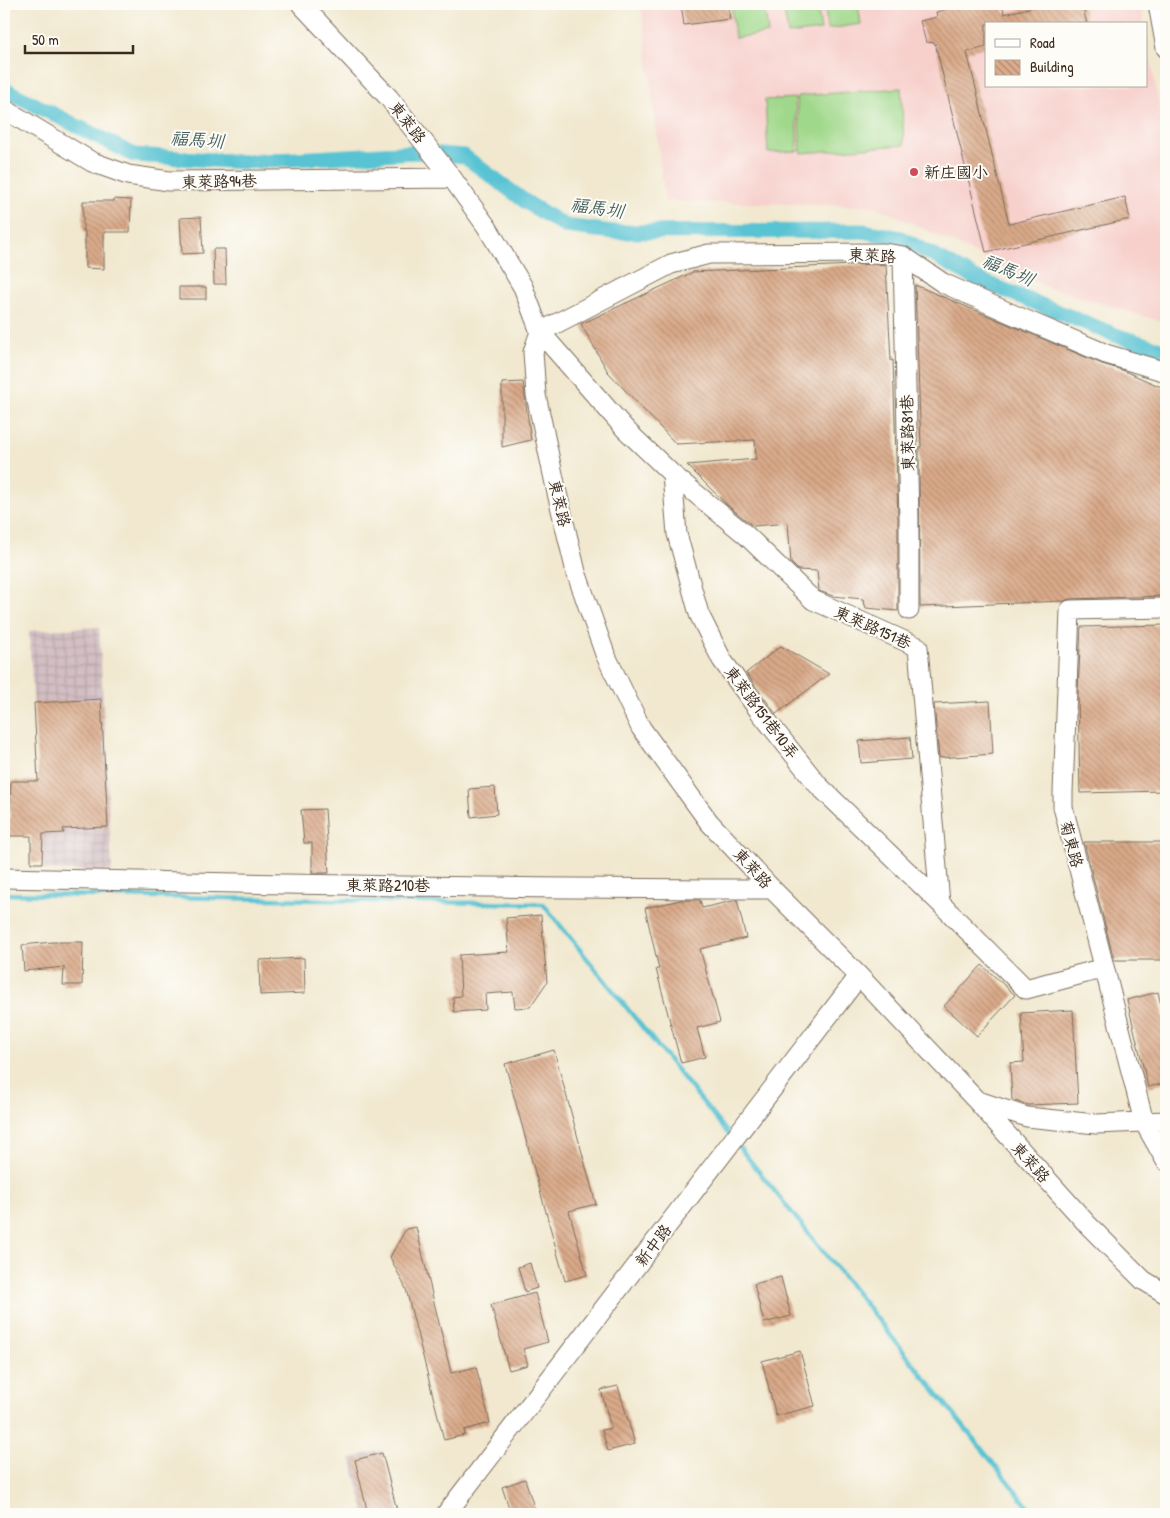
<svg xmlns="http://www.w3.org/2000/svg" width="1170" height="1518" font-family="'Patrick Hand','LXGW WenKai TC',sans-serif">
<defs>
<pattern id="industrial-grid" width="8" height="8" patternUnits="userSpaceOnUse" patternTransform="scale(1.25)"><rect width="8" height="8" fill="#d2bec3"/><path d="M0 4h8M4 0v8" fill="none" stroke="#b5a3a7"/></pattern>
<pattern id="building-back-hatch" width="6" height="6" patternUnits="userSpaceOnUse" patternTransform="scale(1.25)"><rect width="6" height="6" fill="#daaa8a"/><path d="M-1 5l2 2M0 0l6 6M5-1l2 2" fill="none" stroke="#b28b70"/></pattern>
</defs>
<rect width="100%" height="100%" fill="#fdfcf7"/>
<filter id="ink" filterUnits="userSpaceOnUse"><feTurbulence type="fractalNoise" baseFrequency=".02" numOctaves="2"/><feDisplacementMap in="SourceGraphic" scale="10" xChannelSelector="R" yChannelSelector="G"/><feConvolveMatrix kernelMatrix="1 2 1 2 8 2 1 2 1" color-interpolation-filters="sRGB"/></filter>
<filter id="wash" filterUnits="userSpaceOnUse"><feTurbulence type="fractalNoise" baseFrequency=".0096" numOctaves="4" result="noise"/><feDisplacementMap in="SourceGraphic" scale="20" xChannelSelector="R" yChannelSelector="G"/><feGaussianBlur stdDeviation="1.12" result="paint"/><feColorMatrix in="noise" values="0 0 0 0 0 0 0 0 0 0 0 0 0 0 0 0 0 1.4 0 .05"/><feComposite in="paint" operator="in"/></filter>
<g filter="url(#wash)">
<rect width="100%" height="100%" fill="#f1e8cf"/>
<path fill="#f7d0cc" d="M641 4H1141L1144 24H986V86H1146V33L1166 143V323L1047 287 875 206 665 201Z"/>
<path fill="url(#industrial-grid)" d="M99 627 112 871 44 870 29 631Z
M382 1450 400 1514H365L351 1458Z"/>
<path fill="#a0d88b" stroke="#6e8154" d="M731 4H764L768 33 735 38Z
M783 4H817L821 30 788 34Z
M824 4H858L861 24 828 29Z
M901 88 904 145 801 153 797 96Z
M795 98 798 151 768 153 765 100Z"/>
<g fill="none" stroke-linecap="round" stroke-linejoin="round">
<path stroke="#58c3d3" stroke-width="4.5" d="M4 894 543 904 731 1137
M736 1143 1034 1514"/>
<path stroke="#58c3d3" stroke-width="15" d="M4 89 134 155 243 162 416 152 464 156 526 202 565 226 613 232 863 231 901 238 977 279 1118 336 1166 351"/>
</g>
<g id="blocks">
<path fill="url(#building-back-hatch)" d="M681 4H728L730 19 684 25Z
M968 4H1002L1004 14 1045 4H1082L1087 24H986V47L967 52 1009 224 1125 197 1130 219 986 252 935 43 926 42 920 21 937 17 936 12Z
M114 199 131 200 130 232H104V269L85 268V231H83V201H114Z
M201 217 203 253 182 254 180 218Z
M213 249H225L226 284H214Z
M876 264 886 265 891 361 893 360 898 519V611L866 608 863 599 833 596 819 591 817 571 798 570 791 563 788 523 753 526 726 504 687 465 756 459 755 440 676 444 608 372 581 324 693 272Z
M915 285 1102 364 1122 370 1166 389V596L1070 599 1064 601 920 607 919 447H921Z
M179 287H206V299H179Z
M523 382 531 440 502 447V383Z
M1166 625V791L1080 793 1078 692 1081 627Z
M781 646 829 674 776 714 746 673Z
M101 699 108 827 63 829 64 833 43 834 42 863H31V836H9L11 781H38L34 703Z
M990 701 993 754 939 758 934 704Z
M910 737 912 759 861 763 859 741Z
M495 787 497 814 471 817 469 789Z
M325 809 329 873H312V843H304L301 810Z
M1084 842H1166V960H1114Z
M681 900H700L702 908 737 900 746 938 700 949 720 1022 697 1028 705 1057 681 1063 656 969H659L645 908Z
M541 915 547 982 530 1007 515 1008 513 992 485 994 486 1010 454 1012 453 997 461 996 459 955 509 952 506 918Z
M53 942H83L82 985H63L64 967 24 971 22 945Z
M304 958 305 993 260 995 259 960Z
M982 965 1015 995 977 1036 944 1006Z
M1158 992 1166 1026V1083L1148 1087 1127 1000Z
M1073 1010 1078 1103 1028 1105 1012 1100 1010 1063 1024 1062 1021 1013Z
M554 1050 596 1204 569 1211 587 1275 565 1281 505 1064Z
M416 1227 451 1373 476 1367 490 1423 464 1430 465 1435 444 1440 406 1289 390 1257 406 1229Z
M530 1263 537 1288 525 1292 518 1267Z
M781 1277 791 1316 764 1323 754 1284Z
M535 1293 548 1342 523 1349 528 1365 509 1370 491 1305Z
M800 1351 815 1406 776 1416 762 1361Z
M618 1386 635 1444 608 1451 602 1430 611 1428 601 1390Z
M382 1453 398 1514H368L355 1460Z
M525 1479 535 1510 523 1514H511L502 1487Z"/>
</g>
</g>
<g filter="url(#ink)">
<use href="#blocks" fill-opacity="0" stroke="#7b6c5c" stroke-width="1"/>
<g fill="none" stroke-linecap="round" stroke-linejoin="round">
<g stroke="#7b6c5c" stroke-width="21">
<path id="minor" d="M301 4 389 98 452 178 487 227 523 287 540 332 533 352 536 395 557 493 576 572 605 654 641 728 709 822 772 889 859 976 977 1101 1088 1225 1143 1280 1166 1294
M1158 4 1166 48
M4 109 92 162 128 175 169 181 452 178
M903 256 909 519V610
M540 332 626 430 672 474 746 535 813 600 918 647 940 903
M540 332 671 264 709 254 883 253 903 256 943 283 1012 314 1106 354 1166 372
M672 474 677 534 699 614 722 660 760 712 818 785 940 903 1026 989 1104 968
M1166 608 1070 610 1063 793V807L1144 1122 1166 1161
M4 878C260 884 516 889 772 889
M978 1101 1027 1117 1096 1124 1166 1121
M446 1514 859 976"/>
</g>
<use href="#minor" stroke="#fff" stroke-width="19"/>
</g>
</g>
<circle fill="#d1495b" stroke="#fdfcf7" stroke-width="2" cx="914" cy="172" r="5"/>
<g text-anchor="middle" stroke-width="4" stroke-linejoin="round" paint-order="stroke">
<g font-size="16" fill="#3b2a1e" stroke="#fdfcf7">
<text transform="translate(408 122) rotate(52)" y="6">東萊路</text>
<text transform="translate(219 181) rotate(-1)" y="6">東萊路94巷</text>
<text transform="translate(872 255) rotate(3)" y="6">東萊路</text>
<text transform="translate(907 433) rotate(-91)" y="6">東萊路81巷</text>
<text transform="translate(560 503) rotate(77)" y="6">東萊路</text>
<text transform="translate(873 627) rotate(24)" y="6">東萊路151巷</text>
<text transform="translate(762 712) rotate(53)" y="6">東萊路151巷10弄</text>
<text transform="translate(1072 844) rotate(75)" y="6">菊東路</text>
<text transform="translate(753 868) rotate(47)" y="6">東萊路</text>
<text x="388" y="891">東萊路210巷</text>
<text transform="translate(1031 1162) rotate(48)" y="6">東萊路</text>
<text transform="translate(653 1245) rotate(-53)" y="6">新中路</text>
</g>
<g font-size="16" fill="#3b2a1e" stroke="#fdfcf7" text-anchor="start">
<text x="924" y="178">新庄國小</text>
</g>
<g font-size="18" font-style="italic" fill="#45605d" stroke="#fdfcf7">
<text transform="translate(197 140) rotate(4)" y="6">福馬圳</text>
<text transform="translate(597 208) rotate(8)" y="6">福馬圳</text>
<text transform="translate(1008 270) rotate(23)" y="6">福馬圳</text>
</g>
</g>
<rect width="1170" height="1518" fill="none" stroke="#fdfcf7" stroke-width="20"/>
<rect x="985" y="22" width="162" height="65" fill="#fdfcf7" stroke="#afa8a0"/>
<rect x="995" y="39" width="25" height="8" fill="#ffffff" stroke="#afa8a0"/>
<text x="1030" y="48" font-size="15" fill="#3b2a1e">Road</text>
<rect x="995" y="60" width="25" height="15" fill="url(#building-back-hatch)" stroke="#afa8a0"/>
<text x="1030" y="72" font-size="15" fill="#3b2a1e">Building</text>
<path d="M25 45v8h108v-8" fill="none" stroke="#3b2a1e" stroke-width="2.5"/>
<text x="32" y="45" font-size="15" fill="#3b2a1e" stroke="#fdfcf7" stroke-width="4" paint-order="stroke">50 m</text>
</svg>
